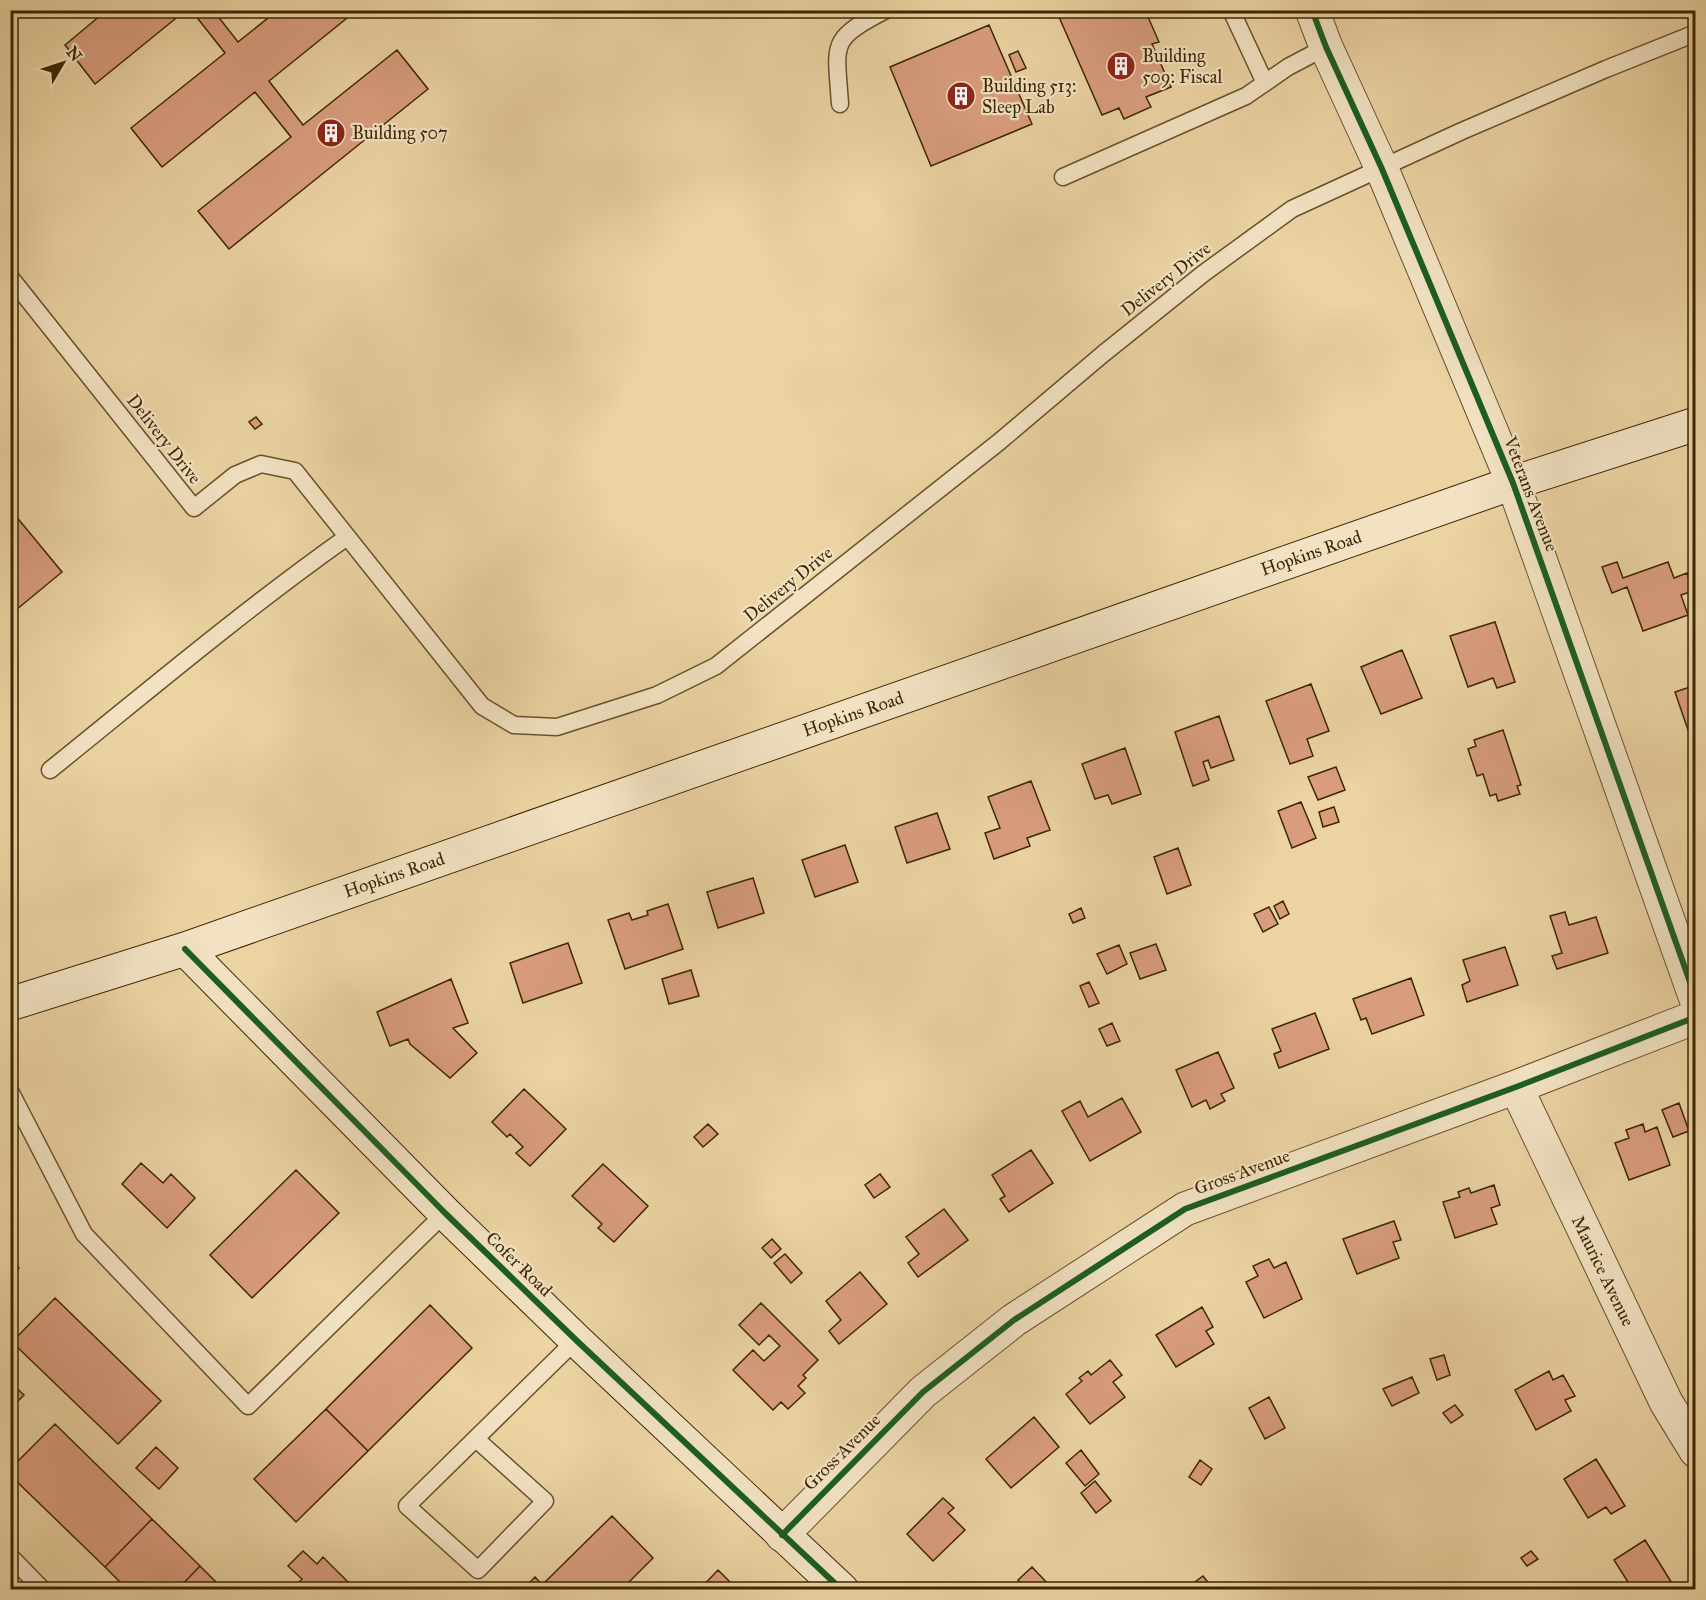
<svg xmlns="http://www.w3.org/2000/svg" width="1706" height="1600" font-family="'IM FELL Great Primer',serif">
<rect width="100%" height="100%" fill="#ebd3a2"/>
<filter id="stains"><feTurbulence type="fractalNoise" baseFrequency=".00333" numOctaves="4"/><feColorMatrix values="0 0 0 0 .2 0 0 0 0 .09 0 0 0 0 .02 0 0 0 .5 -.17"/></filter>
<radialGradient id="worn" r=".72"><stop offset=".6" stop-color="#630" stop-opacity="0"/><stop offset="1" stop-color="#630" stop-opacity=".3"/></radialGradient>
<path fill="#d99d7e" stroke="#3d2602" stroke-width="1.5" d="M107 10H186L95 84 65 45Z
M191 10H213L238 42 278 10H357L269 81 303 125 397 50 428 89 229 249 198 211 291 137 255 92 162 167 131 128 225 53Z
M1056 10H1145L1159 42 1152 44 1171 87 1146 97 1151 107 1124 119 1119 108 1102 115Z
M989 25 1032 124 931 166 890 67Z
M1018 51 1026 68 1016 72 1009 55Z
M256 417 262 424 255 429 249 422Z
M10 509 62 572 10 615Z
M1617 562 1623 578 1668 562 1674 578 1687 573 1693 591 1681 595 1688 615 1643 631 1627 587 1612 593 1602 567Z
M1495 622 1515 682 1497 688 1493 678 1468 687 1450 636Z
M1402 650 1422 698 1381 714 1361 667Z
M1311 684 1329 731 1307 739 1313 756 1290 764 1266 701Z
M1696 685V730L1689 733 1675 692Z
M1219 716 1234 760 1211 768 1208 760 1203 762 1209 780 1193 786 1175 732Z
M1503 730 1521 785 1517 786 1520 794 1498 801 1496 794 1490 796 1483 774 1477 776 1468 749 1476 746 1474 740Z
M1125 748 1141 794 1112 804 1108 795 1095 799 1082 764Z
M1336 767 1345 790 1318 800 1308 777Z
M1031 781 1050 830 1027 838 1030 846 994 859 985 833 1000 828 988 797Z
M1301 802 1316 838 1292 848 1278 811Z
M1334 807 1339 822 1323 827 1319 812Z
M937 813 950 849 907 863 895 827Z
M845 845 858 882 815 897 802 860Z
M1178 848 1191 885 1167 894 1154 857Z
M753 878 764 913 718 928 707 892Z
M1283 901 1289 914 1280 919 1274 906Z
M668 904 683 949 625 969 608 920 629 913 632 920 648 915 647 911Z
M1269 907 1278 924 1263 932 1254 914Z
M1081 908 1085 918 1073 923 1069 914Z
M1565 912 1569 925 1596 917 1608 953 1557 969 1552 956 1562 953 1550 916Z
M568 943 582 983 523 1003 510 963Z
M1156 944 1166 970 1140 979 1130 953Z
M1119 945 1127 964 1107 974 1097 954Z
M1505 947 1518 985 1467 1002 1462 985 1470 981 1463 960Z
M691 970 699 996 669 1004 662 979Z
M1411 978 1424 1015 1372 1034 1366 1018 1361 1020 1353 999Z
M451 979 468 1023 453 1028 477 1053 450 1078 410 1044 408 1039 390 1046 377 1012Z
M1089 982 1099 1003 1089 1007 1080 986Z
M1315 1013 1329 1049 1279 1068 1274 1054 1281 1051 1272 1029Z
M1112 1023 1120 1041 1107 1046 1099 1029Z
M1218 1052 1234 1088 1221 1094 1225 1101 1210 1109 1206 1100 1192 1107 1176 1070Z
M524 1089 566 1129 530 1166 516 1153 523 1147 510 1134 507 1137 492 1122Z
M1122 1098 1141 1132 1090 1161 1062 1111 1080 1101 1088 1117Z
M1679 1103 1689 1131 1673 1137 1662 1110Z
M708 1124 718 1134 703 1147 694 1137Z
M1643 1124 1645 1132 1657 1127 1670 1165 1629 1180 1615 1143 1629 1138 1626 1130Z
M1031 1150 1053 1183 1009 1212 1000 1199 1005 1196 992 1175Z
M141 1163 163 1183 171 1174 195 1198 167 1228 122 1184Z
M603 1164 648 1206 614 1242 598 1228 602 1224 572 1196Z
M296 1170 339 1213 252 1298 210 1255Z
M880 1174 890 1187 874 1198 865 1185Z
M1494 1185 1500 1205 1491 1208 1497 1224 1455 1238 1443 1202 1460 1197 1458 1192 1469 1188 1471 1193Z
M944 1209 968 1240 918 1277 908 1263 919 1254 906 1237Z
M1394 1221 1401 1240 1393 1242 1399 1258 1357 1274 1343 1239Z
M772 1239 781 1249 771 1258 762 1248Z
M10 1252 19 1268 10 1273Z
M785 1254 802 1273 791 1283 774 1263Z
M1269 1259 1274 1268 1286 1262 1302 1299 1264 1318 1246 1282 1258 1276 1253 1266Z
M860 1272 887 1304 839 1344 829 1331 841 1320 826 1301Z
M55 1298 161 1401 118 1444 12 1342Z
M761 1303 818 1360 803 1375 806 1378 798 1386 805 1393 788 1409 781 1402 773 1410 733 1370 753 1350 764 1361 780 1346 769 1335 759 1345 739 1325Z
M430 1305 472 1348 368 1451 326 1409Z
M1202 1307 1213 1327 1206 1331 1214 1344 1176 1367 1156 1335Z
M1444 1355 1450 1375 1437 1380 1430 1359Z
M1110 1360 1122 1375 1113 1382 1125 1397 1090 1424 1066 1394 1082 1381 1079 1378 1088 1371 1091 1375Z
M1549 1371 1553 1380 1563 1375 1575 1396 1565 1400 1571 1411 1536 1430 1515 1390Z
M1412 1377 1419 1393 1392 1406 1383 1389Z
M10 1382 24 1395 10 1409Z
M1269 1397 1285 1428 1265 1439 1249 1408Z
M1455 1405 1463 1415 1451 1423 1443 1413Z
M326 1409 368 1451 296 1522 254 1479Z
M1034 1417 1059 1447 1011 1488 986 1459Z
M55 1424 152 1519 105 1567 10 1475V1469Z
M156 1447 178 1468 159 1489 136 1468Z
M1081 1450 1099 1474 1085 1486 1066 1463Z
M1596 1459 1625 1506 1611 1514 1606 1507 1588 1518 1564 1479Z
M1200 1460 1212 1469 1201 1485 1189 1477Z
M1095 1481 1111 1501 1096 1513 1081 1493Z
M943 1498 954 1508 948 1513 965 1530 933 1561 907 1534Z
M612 1516 653 1558 621 1590H547L542 1585Z
M152 1519 200 1566 177 1590H128L105 1567Z
M1645 1540 1675 1588 1673 1590H1657L1656 1588 1633 1590 1614 1560Z
M303 1551 317 1564 323 1557 356 1590H292L302 1579 288 1566Z
M1531 1551 1538 1559 1527 1566 1521 1558Z
M200 1566 224 1590H177Z
M1032 1567 1050 1586 1046 1590H1027L1018 1580Z
M718 1570 738 1590H699Z
M1203 1576 1214 1590H1188L1187 1588Z
M535 1577 547 1590H522Z"/>
<g fill="none" stroke-linecap="round" stroke-linejoin="round">
<g stroke="#68512a" stroke-width="19">
<path id="lane" d="M1231 10 1265 83
M840 104C836 43 828 40 886 10
M1063 177 1246 96 1288 67 1326 47
M10 277 194 508 235 475 261 464 295 471 482 706 514 725 557 727 657 695 716 666 999 442 1103 354 1204 273 1292 209 1462 131 1606 69 1696 33
M50 770C148 691 244 610 347 537
M10 1091 84 1234 248 1406 445 1213
M476 1439 545 1501 478 1570 407 1506 576 1340
M10 1561 13 1559 43 1590"/>
</g>
<g stroke="#68512a" stroke-width="35">
<path id="street" d="M1312 10 1326 47 1382 169 1513 483 1696 999
M1516 1087 1666 1402 1696 1451
M782 1535 923 1392 1014 1320 1185 1209 1516 1087 1696 1017"/>
</g>
<g stroke="#3d2602" stroke-width="35">
<path id="secondary" d="M185 949 445 1213 576 1340 842 1590
M10 1004 185 949 1513 483 1696 424"/>
</g>
<use href="#lane" stroke="#f2e2c3" stroke-width="16"/>
<use href="#street" stroke="#f2e2c3" stroke-width="33"/>
<use href="#secondary" stroke="#f2e2c3" stroke-width="33"/>
<g stroke="#f2e2c3" stroke-width="10">
<path id="cycleway" d="M1312 10 1326 47 1382 169 1513 483 1696 999
M185 949 445 1213 576 1340 842 1590
M782 1535 923 1392 1014 1320 1185 1209 1516 1087 1696 1017"/>
</g>
<use href="#cycleway" stroke="#1b5e20" stroke-width="6"/>
</g>
<defs>
<g id="building-disc" transform="scale(1.5)"><circle r="9.5" fill="#8f2418" stroke="#f2e2c3"/><path d="M-4-6H4V6H1V3H-1V6H-4ZM-2.5-4.3h1.7v1.8h-1.7ZM.8-4.3h1.7v1.8H.8ZM-2.5-1h1.7V.8h-1.7ZM.8-1h1.7V.8H.8Z" fill="#fff"/></g>
</defs>
<g fill-rule="evenodd">
<use href="#building-disc" x="1121" y="66"/>
<use href="#building-disc" x="961" y="96"/>
<use href="#building-disc" x="331" y="133"/>
</g>
<g text-anchor="middle" stroke-width="4.5" stroke-linejoin="round" paint-order="stroke">
<g font-size="18" fill="#3d2602" stroke="#f2e2c3" text-anchor="start">
<text x="1142" y="62">Building<tspan x="1142" dy="21">509: Fiscal</tspan></text>
<text x="982" y="92">Building 513:<tspan x="982" dy="21">Sleep Lab</tspan></text>
<text x="352" y="139">Building 507</text>
</g>
<g font-size="18" fill="#3d2602" stroke="#f2e2c3">
<text transform="translate(1166 279) rotate(-38)" y="6">Delivery Drive</text>
<text transform="translate(164 439) rotate(52)" y="6">Delivery Drive</text>
<text transform="translate(1531 494) rotate(69)" y="6">Veterans Avenue</text>
<text transform="translate(1311 553) rotate(-19)" y="6">Hopkins Road</text>
<text transform="translate(788 584) rotate(-39)" y="6">Delivery Drive</text>
<text transform="translate(853 714) rotate(-19)" y="6">Hopkins Road</text>
<text transform="translate(394 875) rotate(-19)" y="6">Hopkins Road</text>
<text transform="translate(1242 1172) rotate(-20)" y="6">Gross Avenue</text>
<text transform="translate(519 1264) rotate(44)" y="6">Cofer Road</text>
<text transform="translate(1603 1271) rotate(64)" y="6">Maurice Avenue</text>
<text transform="translate(842 1452) rotate(-45)" y="6">Gross Avenue</text>
</g>
</g>
<rect width="1706" height="1600" fill="none" stroke="#ebd3a2" stroke-width="36"/>
<rect x="12" y="12" width="1682" height="1576" fill="none" stroke="#3d2602" stroke-width="3"/>
<rect x="18" y="18" width="1670" height="1564" fill="none" stroke="#3d2602" stroke-width="1.5"/>
<g transform="translate(63 63) rotate(51)" stroke="#f2e2c3" stroke-width="4.5" paint-order="stroke">
<path d="M0-4.5L10 22L0 15L-10 22Z" fill="#3d2602"/>
<text y="-9" font-size="16" font-weight="bold" text-anchor="middle" fill="#3d2602">N</text>
</g>
<rect width="100%" height="100%" filter="url(#stains)"/>
<rect width="100%" height="100%" fill="url(#worn)"/>
</svg>
